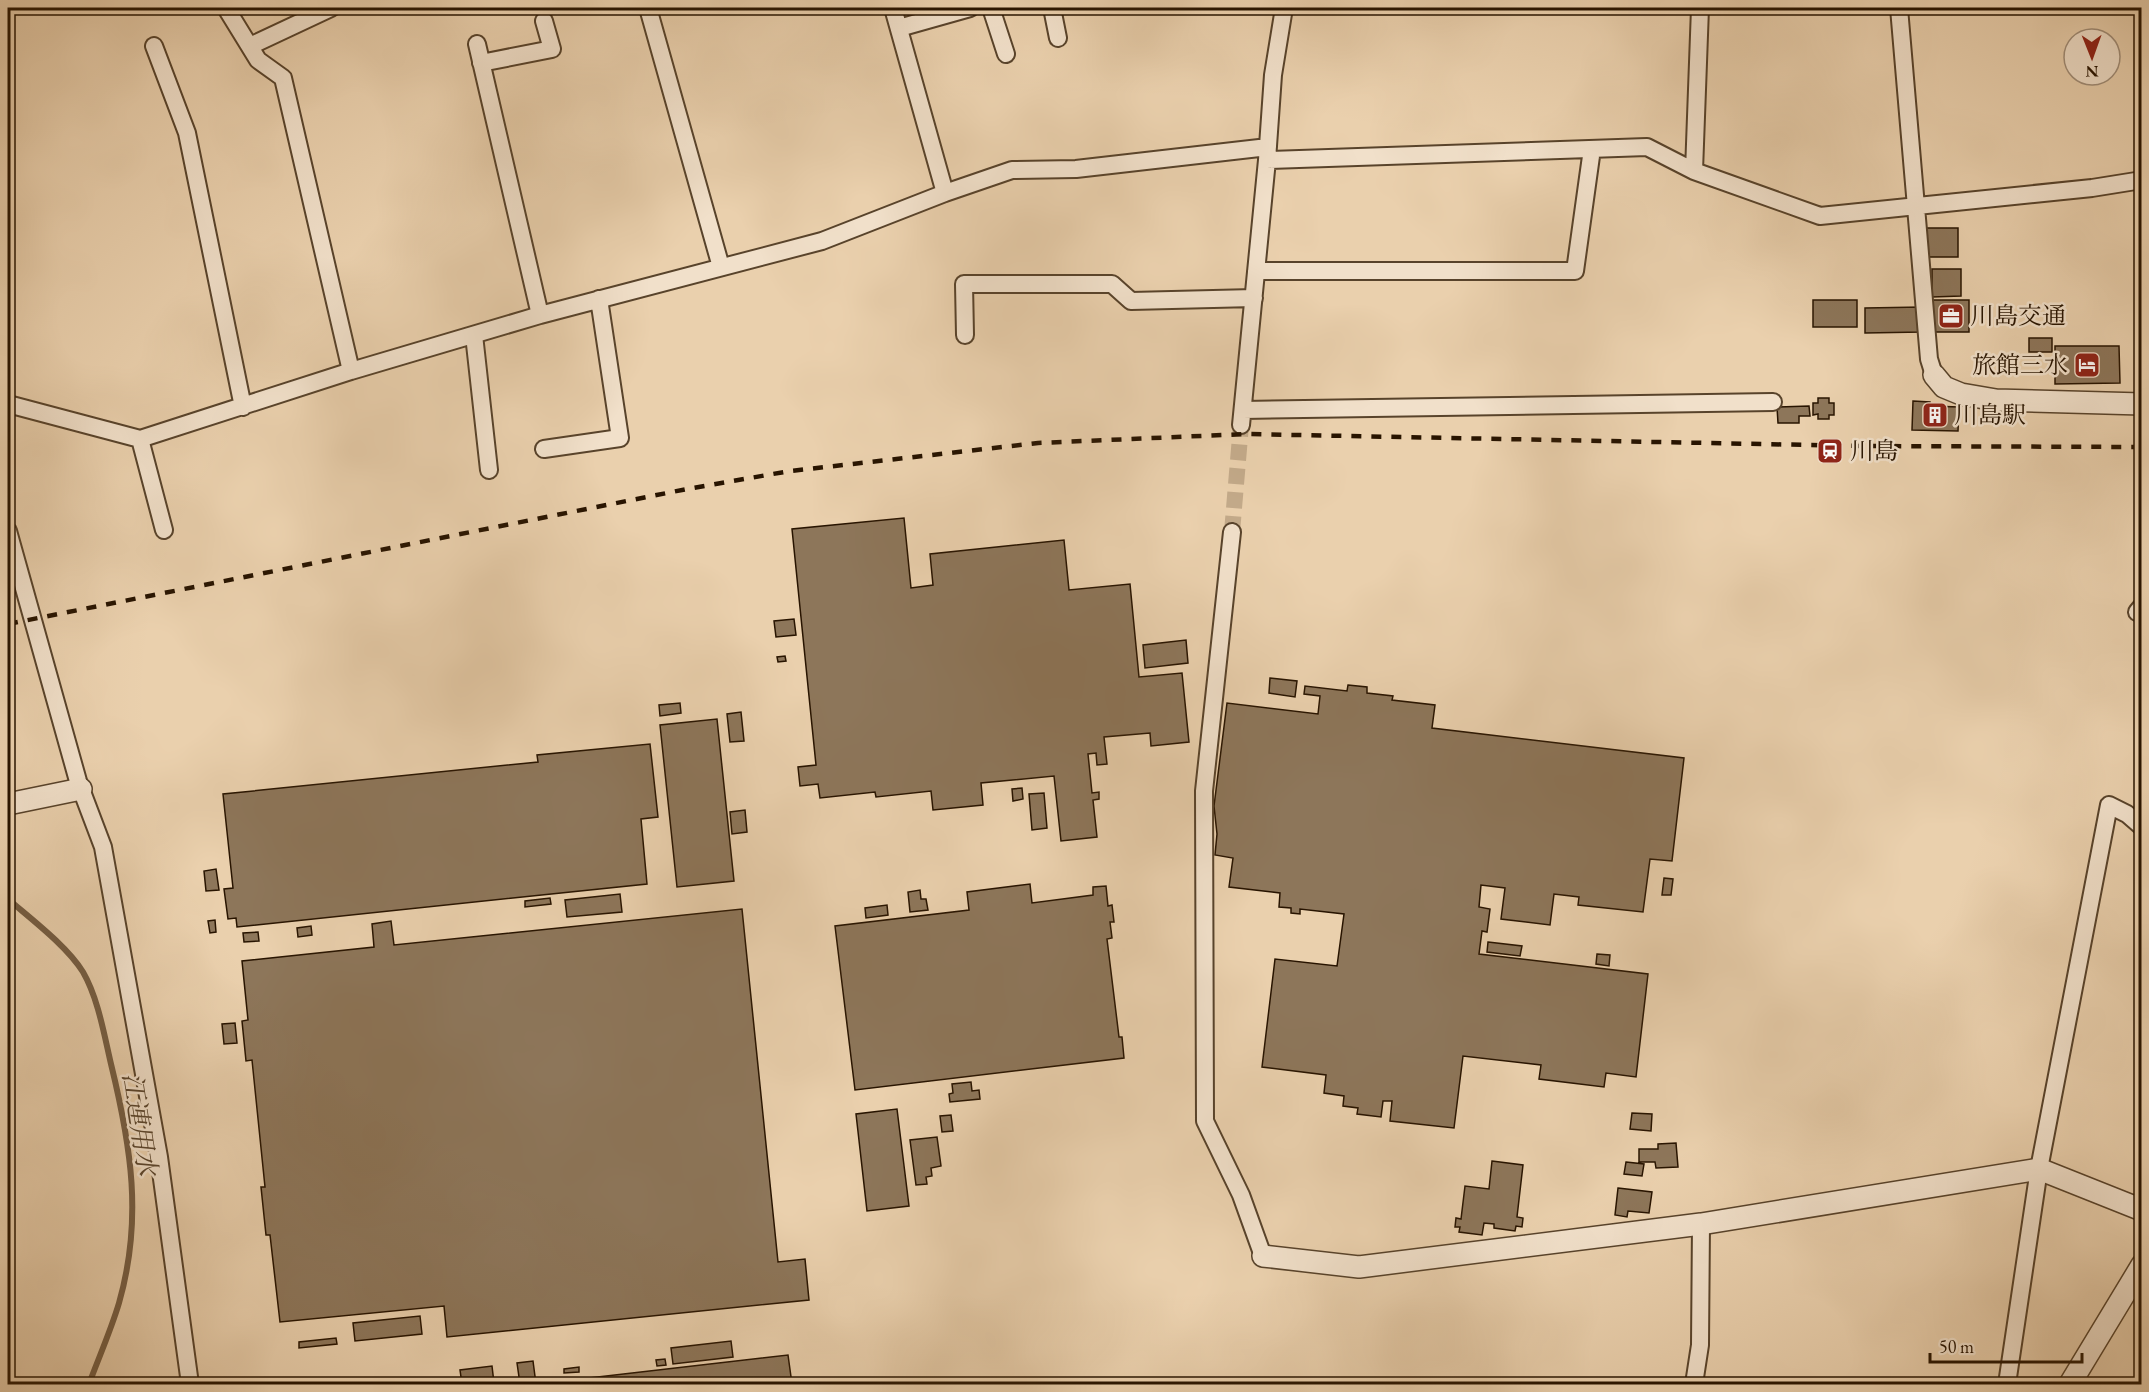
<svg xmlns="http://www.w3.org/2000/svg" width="2149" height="1392" font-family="'EB Garamond','Noto Serif JP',serif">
<rect width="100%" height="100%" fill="#ead0ad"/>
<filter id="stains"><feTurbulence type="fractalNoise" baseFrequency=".00333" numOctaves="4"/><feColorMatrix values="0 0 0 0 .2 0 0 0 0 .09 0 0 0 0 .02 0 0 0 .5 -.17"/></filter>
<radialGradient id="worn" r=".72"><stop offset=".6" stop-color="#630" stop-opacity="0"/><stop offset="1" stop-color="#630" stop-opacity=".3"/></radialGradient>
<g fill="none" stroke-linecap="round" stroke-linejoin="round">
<path stroke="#755e44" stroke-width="6" d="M8 899C31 919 67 946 83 972 98 998 104 1034 111 1064 131 1146 143 1219 119 1303 111 1330 99 1357 89 1384"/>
</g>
<path fill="#8d765a" stroke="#281400" stroke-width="1.5" d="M1926 228H1958V257H1926Z
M1932 269H1961V296L1932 297Z
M1813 300H1857V327H1813Z
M1932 300H1969V332H1933Z
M1922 307V332L1865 333V308Z
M2029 338H2052V352H2029Z
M2055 346H2119L2120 383 2055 384Z
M2137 351H2142V385H2137Z
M1818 398H1829V403H1834V415H1829V419H1818V414L1813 415V403H1818Z
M1913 401 1930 402V406L1959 407 1958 431 1912 430Z
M1809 406 1810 416H1799V423H1778L1777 407Z
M904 518 911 588 933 585 930 554 1064 540 1069 590 1130 584 1139 677 1182 673 1189 742 1151 746 1150 733 1104 737 1107 764 1097 765 1096 753 1088 754 1092 793 1099 792V799L1093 800 1097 837 1061 841 1054 776 981 783 983 805 933 810 931 791 876 797 875 792 820 798 818 784 800 786 798 767 816 765 792 529Z
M794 619 796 635 776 637 774 621Z
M1186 640 1188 663 1145 668 1143 645Z
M785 656 786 661 778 662 777 657Z
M1270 678 1297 681 1295 697 1269 693Z
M1348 685 1367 687V693L1393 696 1392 700 1435 705 1432 728 1684 758 1672 861 1650 859 1643 912 1578 905 1579 897 1554 894 1550 925 1501 919 1505 888 1481 885 1479 907 1490 909 1487 932 1482 931 1479 954 1648 974 1636 1077 1606 1073 1604 1087 1539 1079 1541 1065 1463 1056 1454 1128 1390 1121 1392 1101H1383L1381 1117 1357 1114 1358 1108 1343 1106 1344 1096 1324 1093 1326 1075 1262 1067 1275 959 1337 966 1344 914 1300 909V914L1291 913V908L1279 907 1280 893 1229 887 1233 858 1215 855 1217 834 1214 806 1227 703 1318 714 1320 696 1304 694 1305 686 1347 691Z
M680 703 681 713 660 716 659 705Z
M741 712 744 741 730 742 727 714Z
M717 719 734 881 677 887 660 725Z
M650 744 658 817 641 819 647 884 237 927 236 918 228 919 224 889 233 888 223 794 538 762 537 755Z
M1022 788 1023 799 1013 801 1012 789Z
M1044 793 1047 828 1032 830 1029 794Z
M745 810 747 832 732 834 730 812Z
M216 869 219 890 206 891 204 871Z
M1664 878 1673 879 1671 895H1662Z
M1030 884 1032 903 1093 895V887L1106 886 1108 906 1112 905 1114 922H1110L1112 938 1107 939 1119 1037H1122L1124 1058 855 1090 835 926 969 910 967 892Z
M920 890 921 899H926L928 910 910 912 908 892Z
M620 894 622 912 567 917 565 900Z
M550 898 551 904 525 907V901Z
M887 905 888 915 866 918 865 908Z
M742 909 778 1262 805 1259 809 1300 447 1337 444 1306 280 1322 270 1235H266L261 1187H265L252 1060 246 1061 242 1021 248 1020 242 961 374 947 372 924 391 921 394 945Z
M215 920 216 932 210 933 208 921Z
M311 926 312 935 298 937 297 928Z
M258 932 259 941 244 942 243 933Z
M1488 942 1522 946 1520 956 1487 952Z
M1597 954 1610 955 1609 966 1596 964Z
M235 1023 237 1043 224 1044 222 1024Z
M971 1082 972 1091 979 1090 980 1099 950 1102 949 1094 953 1093 952 1084Z
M897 1109 909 1206 867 1211 856 1114Z
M1632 1113 1652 1114 1651 1131 1630 1129Z
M951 1115 953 1131 942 1132 940 1116Z
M937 1137 941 1166 931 1168 932 1176 926 1177 927 1184 916 1185 910 1140Z
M1676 1143 1678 1167 1656 1168 1655 1162H1639V1149H1658V1144Z
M1492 1161 1523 1165 1517 1217 1523 1218 1522 1227 1516 1226 1515 1231 1494 1228V1224L1484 1223 1482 1235 1459 1232 1460 1227H1455L1456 1218 1461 1219 1465 1186 1489 1189Z
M1626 1162 1644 1164 1642 1176 1624 1174Z
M1618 1188 1652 1192 1649 1213 1628 1211 1627 1217 1615 1215Z
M420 1316 422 1334 355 1341 353 1323Z
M336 1338 337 1344 299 1348V1342Z
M731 1341 733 1357 673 1364 671 1348Z
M788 1355 792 1384H537Z
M665 1359 666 1365 657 1366 656 1360Z
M533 1361 536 1384H520L517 1363Z
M492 1366 494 1383 462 1384 460 1370Z
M579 1367V1372L564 1373V1369Z"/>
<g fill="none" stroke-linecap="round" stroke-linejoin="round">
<path stroke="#c3aa8a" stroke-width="16" stroke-dasharray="16 8" stroke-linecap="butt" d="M1232 532 1241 425"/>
<g stroke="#58432b" stroke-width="20">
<path id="minor" d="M226 8 258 60 283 78 351 371
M648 8 721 267
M893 8 945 193
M991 8 1006 54
M1052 8 1058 38
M1899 8 1929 359 1934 375
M899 28 970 8
M477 44 540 315
M154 46 187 133 243 407
M250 46 331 8
M481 63 552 49 544 21
M1267 160 1647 147 1694 171 1820 216 2092 188 2142 180
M1694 171 1700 8
M1256 271H1575L1592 149
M474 335 489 470
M965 335 964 284H1112L1131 301 1254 298
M8 404 140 439 351 371 540 315 822 241 945 193 1012 170 1076 169 1268 147
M1243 410 1773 402
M1241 425 1267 160 1273 75 1284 8
M140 439 164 530
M544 449 620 438 599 299
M8 531 78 781 103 847 159 1157 190 1384
M1232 532 1204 791 1205 1121 1241 1195 1263 1256
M2142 606 2137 612H2142
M1694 1384 1700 1345 1701 1224
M2007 1384 2039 1169 2109 805 2127 814 2142 827"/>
</g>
<g stroke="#58432b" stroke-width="24">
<path id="tertiary" d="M1934 375 1944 387 1961 394 1996 400 2142 404
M8 804 81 789
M1263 1256 1359 1267 1701 1224 2039 1169 2142 1210
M2070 1384 2142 1265"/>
</g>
<use href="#minor" stroke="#f1e0ca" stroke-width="16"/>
<use href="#tertiary" stroke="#f1e0ca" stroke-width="21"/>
<path stroke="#281400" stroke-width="4.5" stroke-dasharray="10 10" stroke-linecap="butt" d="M8 624 687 489 790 471 1038 443 1246 434 1863 446 2142 447"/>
</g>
<defs>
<g id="office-square" transform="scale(1.35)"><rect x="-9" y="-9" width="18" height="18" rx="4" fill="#8f2418" stroke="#f1e0ca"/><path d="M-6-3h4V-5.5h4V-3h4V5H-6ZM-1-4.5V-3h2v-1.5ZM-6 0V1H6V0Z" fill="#fff"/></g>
<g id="hotel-square" transform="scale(1.35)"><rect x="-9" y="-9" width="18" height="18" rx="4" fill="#8f2418" stroke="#f1e0ca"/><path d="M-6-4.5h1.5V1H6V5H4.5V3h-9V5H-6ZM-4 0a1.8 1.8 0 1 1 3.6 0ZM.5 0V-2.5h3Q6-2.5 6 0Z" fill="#fff"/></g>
<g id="building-square" transform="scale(1.35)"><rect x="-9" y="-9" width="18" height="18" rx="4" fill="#8f2418" stroke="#f1e0ca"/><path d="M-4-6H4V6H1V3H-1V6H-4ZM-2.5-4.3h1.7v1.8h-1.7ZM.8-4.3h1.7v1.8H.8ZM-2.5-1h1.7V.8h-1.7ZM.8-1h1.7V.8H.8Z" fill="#fff"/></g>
<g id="station-square" transform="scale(1.35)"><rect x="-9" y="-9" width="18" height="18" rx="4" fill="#8f2418" stroke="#f1e0ca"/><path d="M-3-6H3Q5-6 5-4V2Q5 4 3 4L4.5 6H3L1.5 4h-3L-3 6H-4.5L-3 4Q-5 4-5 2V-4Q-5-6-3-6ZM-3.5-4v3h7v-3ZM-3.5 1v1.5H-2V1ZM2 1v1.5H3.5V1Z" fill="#fff"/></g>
</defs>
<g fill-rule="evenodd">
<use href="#office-square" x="1951" y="316"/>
<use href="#hotel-square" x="2087" y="365"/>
<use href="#building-square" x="1935" y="415"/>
<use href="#station-square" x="1830" y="451"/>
</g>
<g text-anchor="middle" stroke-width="5" stroke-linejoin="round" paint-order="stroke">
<g font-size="24" fill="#281400" stroke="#f1e0ca" text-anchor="start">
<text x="1970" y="324">川島交通</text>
<text x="2068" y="373" text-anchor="end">旅館三水</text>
<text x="1954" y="423">川島駅</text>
<text x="1850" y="459">川島</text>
</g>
<g font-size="26" font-style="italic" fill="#5b462e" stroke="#f1e0ca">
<text transform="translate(140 1124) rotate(81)" y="9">江連用水</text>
</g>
</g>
<rect width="2149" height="1392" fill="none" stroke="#ead0ad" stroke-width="30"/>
<rect x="9" y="9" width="2131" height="1374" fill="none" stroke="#281400" stroke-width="3"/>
<rect x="15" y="15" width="2119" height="1362" fill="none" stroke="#281400" stroke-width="1.5"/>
<g transform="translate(2092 57) rotate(179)"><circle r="28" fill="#f1e0ca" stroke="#a18e79" stroke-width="1.5"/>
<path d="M0-4.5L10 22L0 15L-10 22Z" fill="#8f2418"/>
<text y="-9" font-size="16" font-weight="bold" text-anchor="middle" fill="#281400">N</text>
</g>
<path d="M1930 1353v9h152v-9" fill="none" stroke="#281400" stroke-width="3"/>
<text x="1939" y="1353" font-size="18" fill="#281400" stroke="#f1e0ca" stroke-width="4.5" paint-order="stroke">50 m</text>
<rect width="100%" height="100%" filter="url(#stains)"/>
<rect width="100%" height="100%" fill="url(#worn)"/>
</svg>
